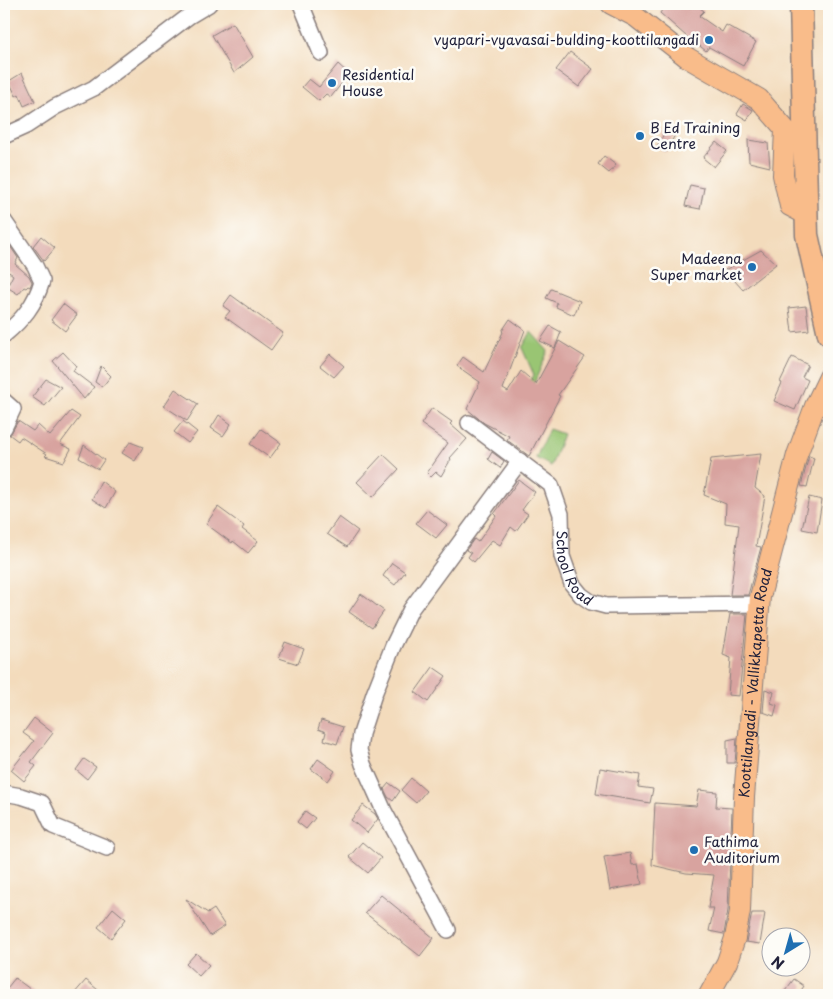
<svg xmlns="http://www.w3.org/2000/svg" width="833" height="999" font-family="'Playpen Sans',sans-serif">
<rect width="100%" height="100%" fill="#fdfcf7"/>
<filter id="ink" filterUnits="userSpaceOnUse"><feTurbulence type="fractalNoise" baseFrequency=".02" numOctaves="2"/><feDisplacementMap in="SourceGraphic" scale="10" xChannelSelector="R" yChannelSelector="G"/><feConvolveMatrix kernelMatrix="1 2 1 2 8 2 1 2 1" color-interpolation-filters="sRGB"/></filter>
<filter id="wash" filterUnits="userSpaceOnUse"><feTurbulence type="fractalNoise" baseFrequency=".0096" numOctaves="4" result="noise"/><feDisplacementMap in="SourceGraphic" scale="20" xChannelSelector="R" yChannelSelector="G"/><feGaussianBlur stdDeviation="1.12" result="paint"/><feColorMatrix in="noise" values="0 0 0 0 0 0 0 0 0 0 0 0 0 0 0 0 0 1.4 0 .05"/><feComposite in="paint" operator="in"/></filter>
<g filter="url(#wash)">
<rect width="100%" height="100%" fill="#f3dbbc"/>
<path fill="#99c573" stroke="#5e7457" d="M531 332 548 351 535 381 509 428 503 424 534 375 522 348Z
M549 429 563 434 551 466 536 458Z"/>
<g id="blocks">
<path fill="#d8a39f" d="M666 4H685L691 8 695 4 704 11 699 16 722 32 726 25 756 42 743 66 709 47 706 51 696 43 695 44 660 13Z
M233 23 253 57 234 73 212 35Z
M570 52 593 69 579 87 556 70Z
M338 64 349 74 331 97 326 94 319 101 302 87 309 79 319 87Z
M22 73 35 101 24 106 19 94 16 96 9 81Z
M743 104 753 110 747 120 737 114Z
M667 128 676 133 666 152 657 147Z
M748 140 768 143 770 167 749 162Z
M716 142 727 151 714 167 703 158Z
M604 156 616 165 609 173 598 164Z
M690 185 704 188 700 209 685 206Z
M41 236 55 248 44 261 33 246Z
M8 243 18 258 15 264 29 276 32 282 30 287 28 286 26 288 24 287 18 294 7 287 13 275 9 272 4 282V251Z
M761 250 776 264 743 290 725 270Z
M551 289 580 301 574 315 556 307 557 303 546 298Z
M231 295 283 333 271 350 225 317 230 311 223 306Z
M63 304 77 315 65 331 51 320Z
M806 306 809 330 792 332 789 308Z
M510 319 525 330 503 389 508 392 521 371 536 384 559 341 585 357 558 395 560 396 529 456 507 440 509 436 484 423 467 409 480 382 457 366 463 357 484 372 503 332 502 331Z
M550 326 561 332 555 348 540 341Z
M63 352 76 366 73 371 94 387 84 399 53 361Z
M330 354 344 366 334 377 320 366Z
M792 357 808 365 802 377 808 380 795 410 774 401 782 383 780 382Z
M101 366 111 376 102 387 95 382Z
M46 379 61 387 45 406 32 397Z
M175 389 198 404 187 421 164 406Z
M432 408 452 422 450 424 467 439 450 458 451 459 441 476 436 472 431 477 427 473 448 443 421 424Z
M71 411 80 417 60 444 71 449 64 462 45 456 47 454 21 437 18 441 10 435 18 421 33 431 38 425 50 436Z
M219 415 231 424 223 436 211 428Z
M183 421 197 432 188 443 174 432Z
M261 429 281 443 270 458 250 444Z
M130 442 143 447 135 461 122 453Z
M84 445 104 460 98 469 79 458Z
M492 452 504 461 500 468 488 459Z
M383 454 399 469 373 497 357 482Z
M761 454 755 488 765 496 756 546 761 547 748 595H730L739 525 725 523 726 504 704 495 711 459Z
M809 456 814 458 807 487 801 486Z
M519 480 535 492 522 510 528 514 516 531 511 527 500 545 492 540 474 562 468 557 471 553 466 550 474 539 478 542 496 516 494 514Z
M101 481 115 492 106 508 92 499Z
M809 497 822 500 817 532 802 529Z
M218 507 244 526 242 529 258 541 248 553 233 541 232 543 206 524Z
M427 510 447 525 436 538 416 523Z
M339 517 358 531 347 547 327 534Z
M392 563 405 572 395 585 383 576Z
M361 594 384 611 372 628 349 612Z
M730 614H747L739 696 728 695 731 658 723 655Z
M285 642 304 649 298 664 279 658Z
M433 667 446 676 428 702 415 692Z
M765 689 774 692 771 703 777 705 774 716 763 712Z
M34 718 53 733 31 762 36 766 24 781 11 770 34 741 23 733Z
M321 720 343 727 337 744 324 740 326 732 318 729Z
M737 738 735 763H727V740Z
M84 759 96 767 87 779 76 770Z
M318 759 335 771 328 781 311 769Z
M600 768 640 775 638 787 653 789 650 803 596 794Z
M411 778 426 791 416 803 401 790Z
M389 783 400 791 393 801 388 797 384 789Z
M699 790 717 792 716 807 732 808 728 910 724 934 709 931 714 908H708L714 875 686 873 652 865 655 803 696 806Z
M363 805 375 814 378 819 367 833 351 820Z
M305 811 315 818 306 829 297 822Z
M362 842 381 858 368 873 349 857Z
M630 853 632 865 638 864 642 884 610 890 604 857Z
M381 895 434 938 420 956 365 913Z
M186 899 208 913 214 909 225 926 210 936Z
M113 908 126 919 111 938 98 927Z
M752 913H765L760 944 746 942Z
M196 953 209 965 199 976 186 964Z
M15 978 38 995H4V992Z
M794 979 804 986 798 995H782Z
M86 980 104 995H73Z"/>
</g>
</g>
<g filter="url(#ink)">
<use href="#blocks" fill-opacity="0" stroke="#8a7e7c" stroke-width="1"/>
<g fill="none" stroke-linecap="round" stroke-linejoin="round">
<g stroke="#8a7e7c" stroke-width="18">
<g id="minor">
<path d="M301 4 321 53"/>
<path d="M4 136 26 126 55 107 94 88 189 16 209 4"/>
<path d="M4 221 35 266 42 281C35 305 23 319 4 335"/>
<path d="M4 401 13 409 4 428"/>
<path id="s1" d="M469 423 551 485 561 514 562 556 572 584 581 595 591 602 606 606 760 604"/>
<path d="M4 793 21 796 42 803 53 826 107 848"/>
<path d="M448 930 384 811 363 764 359 750 361 734 374 694 393 646 411 609 520 461"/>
</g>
</g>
<g stroke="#8a7e7c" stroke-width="22">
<g id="major">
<path d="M611 4 636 17 688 58 759 99 785 129 783 175 790 206 807 215"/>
<path id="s2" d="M709 995 727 962 735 938 740 911 744 797 760 597 797 455 815 406 829 377"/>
</g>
</g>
<g stroke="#8a7e7c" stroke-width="25">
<path id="highway" d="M801 4 807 235 829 334"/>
</g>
<use href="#minor" stroke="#fff" stroke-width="15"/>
<use href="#major" stroke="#f9bc8a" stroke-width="20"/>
<use href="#highway" stroke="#f9bc8a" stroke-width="22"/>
</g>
</g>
<g fill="#1f6fb2" stroke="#fdfcf7" stroke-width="2">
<circle cx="709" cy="40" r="5"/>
<circle cx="332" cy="83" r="5"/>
<circle cx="640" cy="136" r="5"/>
<circle cx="752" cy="267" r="5"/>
<circle cx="694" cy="850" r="5"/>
</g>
<g text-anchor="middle" stroke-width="5" stroke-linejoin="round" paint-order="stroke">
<g font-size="14" fill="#22223b" stroke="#fdfcf7" text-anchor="start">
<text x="699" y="45" text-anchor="end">vyapari-vyavasai-bulding-koottilangadi</text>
<text x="342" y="80">Residential<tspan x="342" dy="16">House</tspan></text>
<text x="650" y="133">B Ed Training<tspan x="650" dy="16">Centre</tspan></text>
<text x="742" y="264" text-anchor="end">Madeena<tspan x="742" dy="16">Super market</tspan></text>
<text x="704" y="847">Fathima<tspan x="704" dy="16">Auditorium</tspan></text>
</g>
<g font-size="14" fill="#22223b" stroke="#fdfcf7">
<text dy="5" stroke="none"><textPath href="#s1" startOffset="191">School Road</textPath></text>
<text dy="5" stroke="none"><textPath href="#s2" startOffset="319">Koottilangadi - Vallikkapetta Road</textPath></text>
</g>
</g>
<rect width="833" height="999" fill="none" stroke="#fdfcf7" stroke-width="20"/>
<g transform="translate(786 952) rotate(217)"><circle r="24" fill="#fdfcf7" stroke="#a5a5ac"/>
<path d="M0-4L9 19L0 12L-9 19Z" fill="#1f6fb2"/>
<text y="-8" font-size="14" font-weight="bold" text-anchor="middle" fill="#22223b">N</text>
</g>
</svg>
